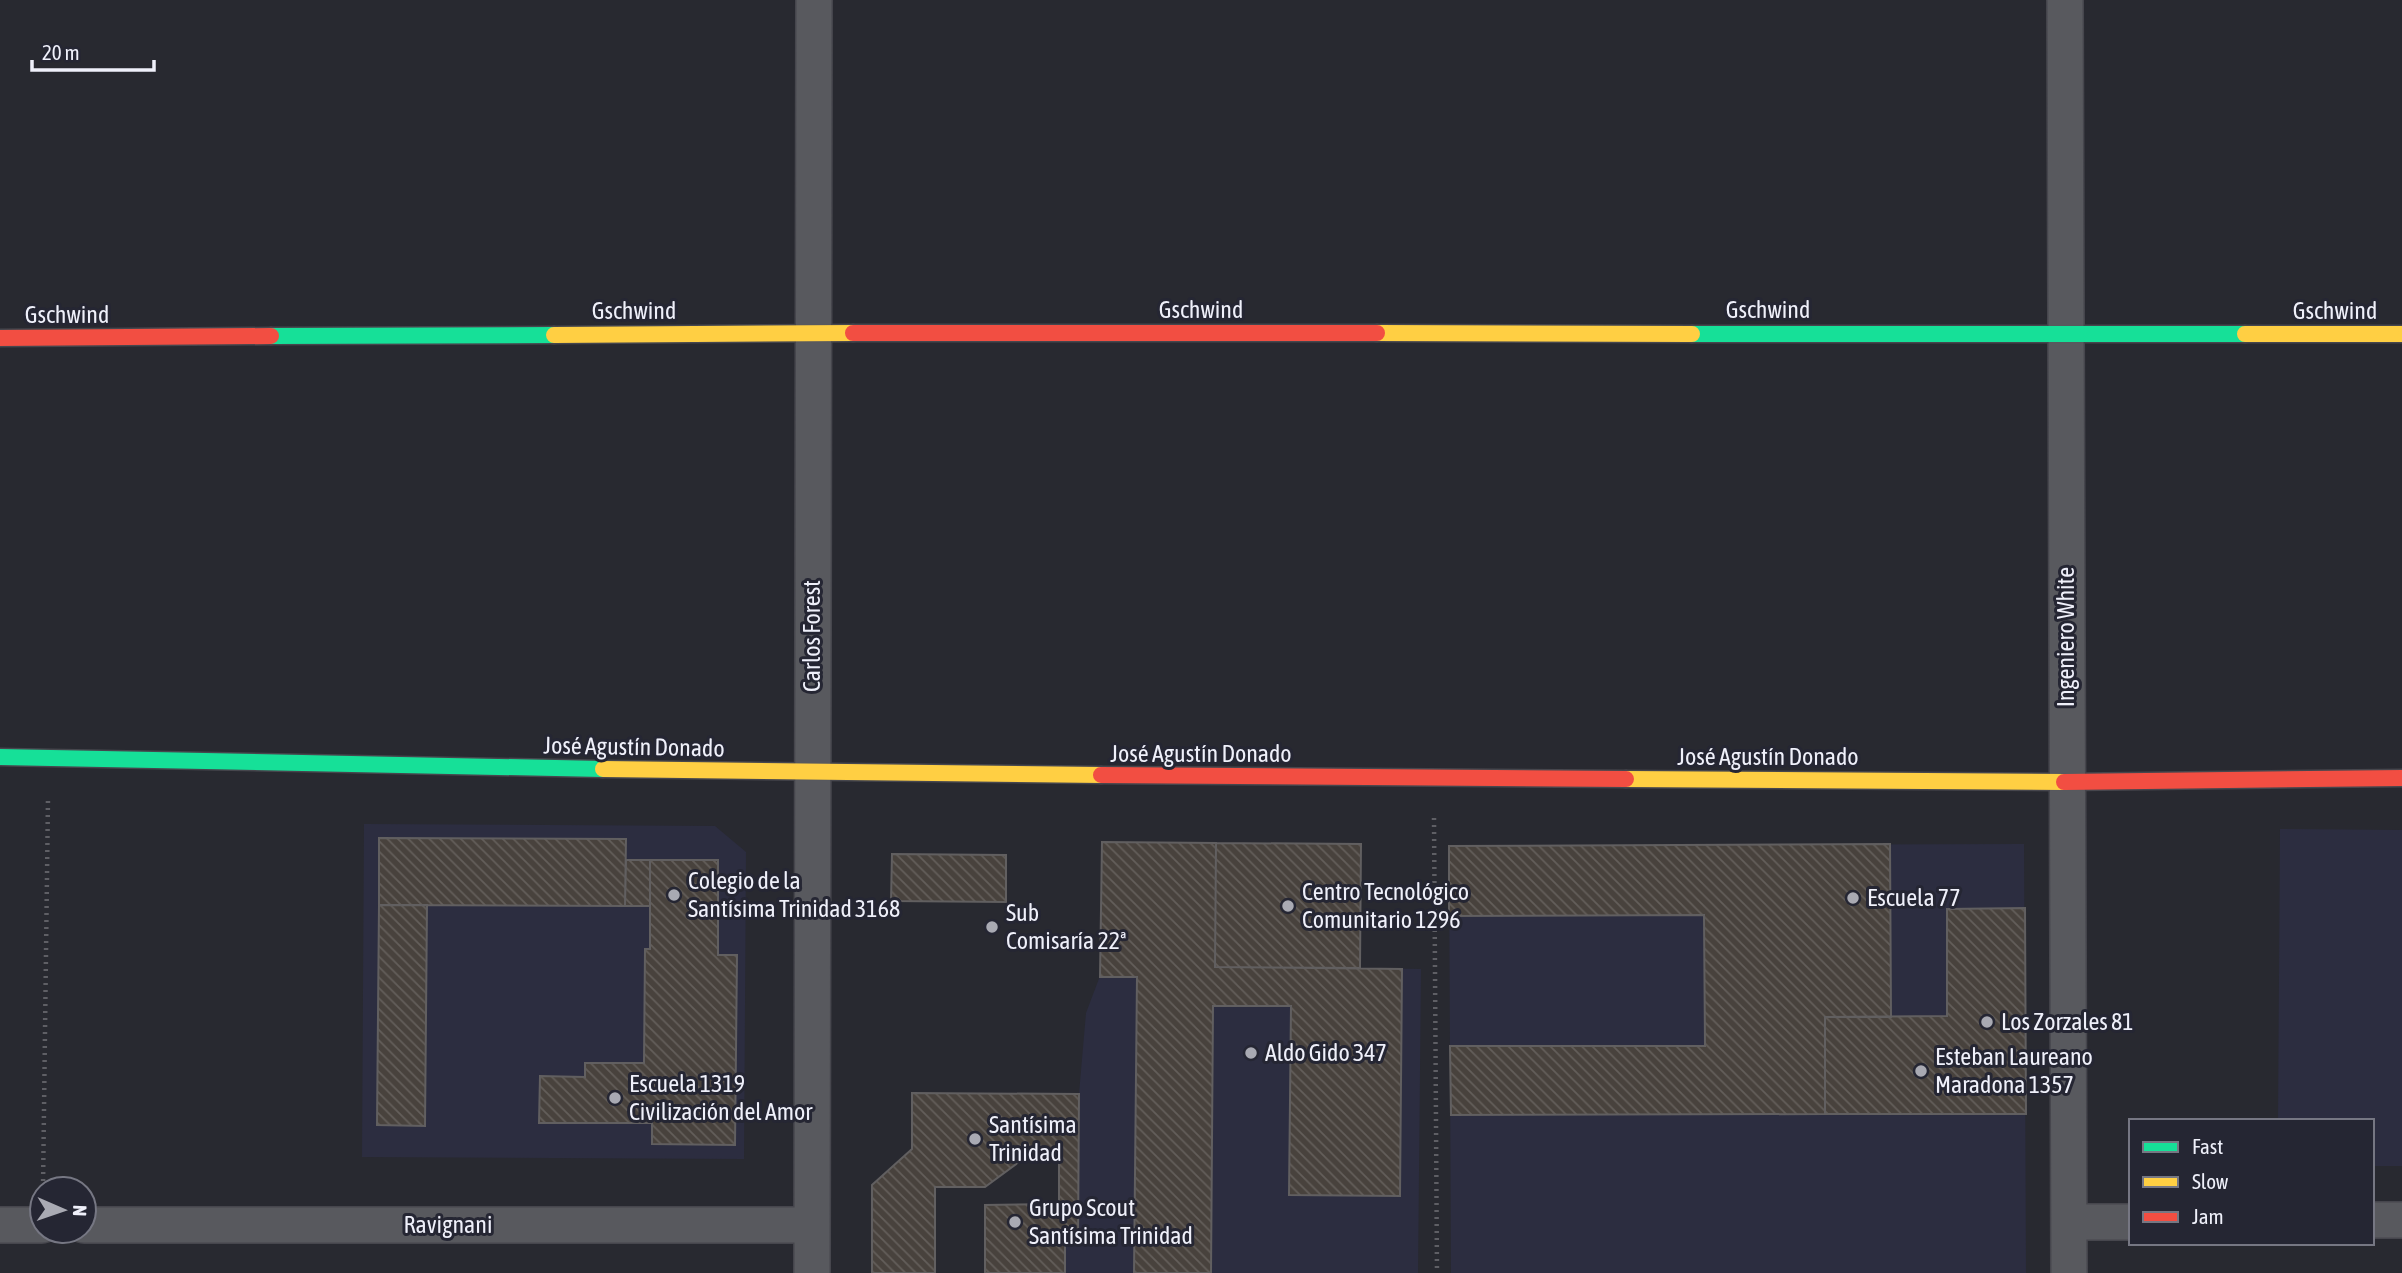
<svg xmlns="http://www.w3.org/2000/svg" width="2402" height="1273" font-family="'Asap Condensed',sans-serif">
<defs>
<pattern id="building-back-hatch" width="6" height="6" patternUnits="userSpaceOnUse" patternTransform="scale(1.75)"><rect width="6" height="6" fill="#48423d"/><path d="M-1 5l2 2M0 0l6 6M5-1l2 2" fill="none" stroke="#635e5a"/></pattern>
</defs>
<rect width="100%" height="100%" fill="#282930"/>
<path fill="#2c2d40" d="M364 824 715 826 746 852 744 1159 362 1157Z
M2280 829 2402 830V1166H2372V1121H2278Z
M1102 842 1361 844 1360 968 1421 969 1418 1273H1065V1244H1078L1079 1094 1086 1013 1100 976Z
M2024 844 2026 1273H1451L1449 846Z"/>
<path fill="url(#building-back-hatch)" stroke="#615f60" stroke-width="2" d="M379 838 626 839 625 906 379 905Z
M1102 842 1216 843 1215 967 1402 969 1400 1196 1289 1195 1291 1006H1213L1211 1273H1134L1137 977H1100Z
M1216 843 1361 844 1360 968 1215 967Z
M1890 844 1891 1017H1825V1114L1451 1115 1450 1046H1705L1704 915 1449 916V846Z
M892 854 1006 855V902L891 901Z
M626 860H650V906H625Z
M650 860H718V955H737L735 1145 652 1144V1123H539L540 1076 585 1077V1063H644L645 949H650Z
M379 905H427L425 1126 377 1125Z
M2025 908 2026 1114H1825V1017L1947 1016V909Z
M912 1093 1079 1094 1078 1245 1065 1244V1273H985V1205L1059 1204V1155L1027 1156 985 1187H935V1273H872V1185L912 1149Z"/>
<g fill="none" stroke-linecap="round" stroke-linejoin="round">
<g stroke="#46464d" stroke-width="38">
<path id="street" d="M2065 0 2069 1273
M2372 1220H2402
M2069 1222H2131
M0 1225H42
M84 1225H812
M812 1273 814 0"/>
</g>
<g stroke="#46464d" stroke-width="19">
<path id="fast" d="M1692 334H2245
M271 336 554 335
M0 757 603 769"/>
</g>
<g stroke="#46464d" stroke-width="19">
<path id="slow" d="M1377 333 1692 334
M2245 334H2402
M554 335 853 333
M603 769 1101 775
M1626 779 2064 782"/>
</g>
<g stroke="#46464d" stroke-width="19">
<path id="jam" d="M853 333H1377
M0 338 271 336
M1101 775 1626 779
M2064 782 2402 778"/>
</g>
<path stroke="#5f5f65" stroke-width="4.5" stroke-dasharray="2 5" stroke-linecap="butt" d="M1434 818 1437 1273
M43 1188 48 798"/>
<use href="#street" stroke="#58595e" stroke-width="35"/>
<use href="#fast" stroke="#16e098" stroke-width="16"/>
<use href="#slow" stroke="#ffcf43" stroke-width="16"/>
<use href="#jam" stroke="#f24e42" stroke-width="16"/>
</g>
<g fill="#a9aab3" stroke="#252633" stroke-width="2.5">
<circle cx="674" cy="895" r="7"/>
<circle cx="1853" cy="898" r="7"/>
<circle cx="1288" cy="906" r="7"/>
<circle cx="992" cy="927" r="7"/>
<circle cx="1987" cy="1022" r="7"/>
<circle cx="1251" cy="1053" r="7"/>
<circle cx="1921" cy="1071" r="7"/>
<circle cx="615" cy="1098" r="7"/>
<circle cx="975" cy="1139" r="7"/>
<circle cx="1015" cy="1222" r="7"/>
</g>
<g text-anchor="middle" stroke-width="6" stroke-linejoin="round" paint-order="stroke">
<g font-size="24" fill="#eff0fa" stroke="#252633">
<text x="1201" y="318">Gschwind</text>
<text x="1768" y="318">Gschwind</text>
<text x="634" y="319">Gschwind</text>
<text x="2335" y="319">Gschwind</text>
<text x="67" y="323">Gschwind</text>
<text transform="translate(812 636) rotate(-90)" y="8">Carlos Forest</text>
<text transform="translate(2066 637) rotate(-90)" y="8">Ingeniero White</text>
<text transform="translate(634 747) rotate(1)" y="8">José Agustín Donado</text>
<text x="1201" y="762">José Agustín Donado</text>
<text x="1768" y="765">José Agustín Donado</text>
<text x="448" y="1233">Ravignani</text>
</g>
<g font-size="24" fill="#eff0fa" stroke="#252633" text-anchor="start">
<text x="688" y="889">Colegio de la<tspan x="688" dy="28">Santísima Trinidad 3168</tspan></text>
<text x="1302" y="900">Centro Tecnológico<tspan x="1302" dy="28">Comunitario 1296</tspan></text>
<text x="1867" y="906">Escuela 77</text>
<text x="1006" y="921">Sub<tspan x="1006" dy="28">Comisaría 22ª</tspan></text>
<text x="2001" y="1030">Los Zorzales 81</text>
<text x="1265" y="1061">Aldo Gido 347</text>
<text x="1935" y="1065">Esteban Laureano<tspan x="1935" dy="28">Maradona 1357</tspan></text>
<text x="629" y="1092">Escuela 1319<tspan x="629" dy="28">Civilización del Amor</tspan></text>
<text x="989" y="1133">Santísima<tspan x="989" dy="28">Trinidad</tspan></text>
<text x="1029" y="1216">Grupo Scout<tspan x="1029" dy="28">Santísima Trinidad</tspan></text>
</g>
</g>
<rect x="2129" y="1119" width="245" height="126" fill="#252633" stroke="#767783" stroke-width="2"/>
<rect x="2143" y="1142" width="35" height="10" fill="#16e098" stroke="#767783" stroke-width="2"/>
<text x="2192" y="1154" font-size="21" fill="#eff0fa">Fast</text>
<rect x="2143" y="1177" width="35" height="10" fill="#ffcf43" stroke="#767783" stroke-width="2"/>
<text x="2192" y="1189" font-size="21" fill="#eff0fa">Slow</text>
<rect x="2143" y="1212" width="35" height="10" fill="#f24e42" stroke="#767783" stroke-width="2"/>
<text x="2192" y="1224" font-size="21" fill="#eff0fa">Jam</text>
<g transform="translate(63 1210) rotate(92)"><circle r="33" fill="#252633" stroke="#767783" stroke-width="2"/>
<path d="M0-5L12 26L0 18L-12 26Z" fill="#a9aab3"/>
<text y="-10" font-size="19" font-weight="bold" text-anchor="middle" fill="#eff0fa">N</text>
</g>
<path d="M32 60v10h122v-10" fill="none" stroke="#eff0fa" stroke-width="3.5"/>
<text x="42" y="60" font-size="21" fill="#eff0fa" stroke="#252633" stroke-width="5" paint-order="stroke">20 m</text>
</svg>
